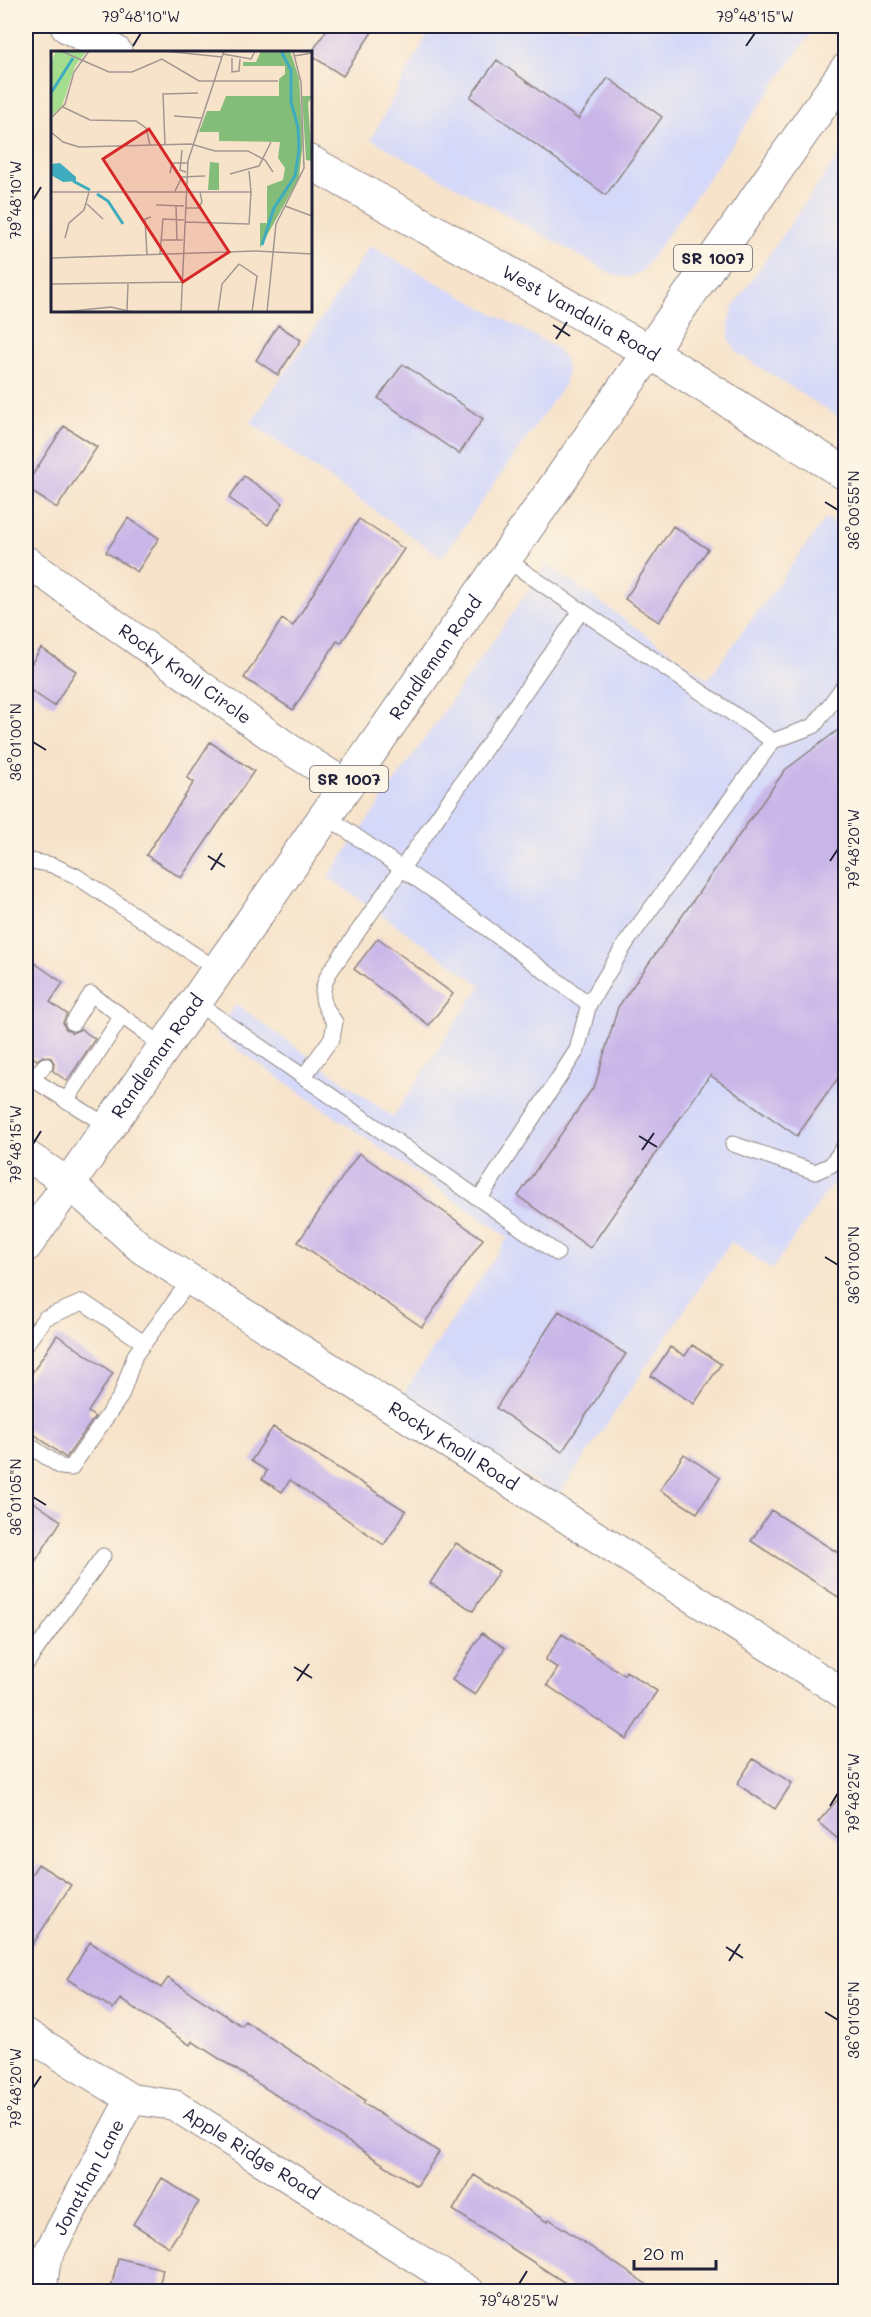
<svg xmlns="http://www.w3.org/2000/svg" width="871" height="2317" font-family="Mali,sans-serif">
<rect width="100%" height="100%" fill="#fcf5e5"/>
<filter id="ink" filterUnits="userSpaceOnUse"><feTurbulence type="fractalNoise" baseFrequency=".0167" numOctaves="2"/><feDisplacementMap in="SourceGraphic" scale="12" xChannelSelector="R" yChannelSelector="G"/><feConvolveMatrix kernelMatrix="1 2 1 2 8 2 1 2 1" color-interpolation-filters="sRGB"/></filter>
<filter id="wash" filterUnits="userSpaceOnUse"><feTurbulence type="fractalNoise" baseFrequency=".008" numOctaves="4" result="noise"/><feDisplacementMap in="SourceGraphic" scale="24" xChannelSelector="R" yChannelSelector="G"/><feGaussianBlur stdDeviation="1.35" result="paint"/><feColorMatrix in="noise" values="0 0 0 0 0 0 0 0 0 0 0 0 0 0 0 0 0 1.4 0 .05"/><feComposite in="paint" operator="in"/></filter>
<g filter="url(#wash)">
<rect width="100%" height="100%" fill="#f7e3ca"/>
<path fill="#d4d8f9" d="M432 26H816L643 270 629 278 614 275 371 139Z
M845 146V421L739 354 729 341V325L733 307Z
M370 246 556 348 565 359 567 373 564 385 442 558 251 423Z
M826 518 845 530V1166L772 1269 731 1242 558 1496 401 1397 508 1237 216 1034 236 1004 393 1117 481 985 328 877 547 564 708 679Z"/>
<g id="blocks">
<path fill="#c9b6e9" d="M329 26H376L343 76 310 55Z
M497 60 578 119 608 78 662 117 606 195 470 97Z
M278 325 301 340 278 375 256 360Z
M403 364 483 419 459 454 378 398Z
M64 426 97 447 57 508 26 488V485Z
M244 476 283 503 268 525 229 498Z
M128 518 159 538 137 572 106 552Z
M359 519 404 549 341 643 337 641 293 710 244 678 282 619 293 626Z
M673 526 708 549 659 622 625 599Z
M41 648 76 671 54 706 26 687V672Z
M846 724V1067L797 1136 710 1075 590 1248 518 1196 595 1085 618 1007 785 770Z
M210 742 254 771 181 878 146 855 194 782 187 778Z
M378 938 453 994 429 1025 354 969Z
M26 957 63 983 50 1002 67 1014 63 1022 65 1028 72 1033 81 1029 95 1039 67 1081 53 1071 54 1063 51 1058 43 1056 37 1060 26 1052Z
M359 1153 483 1239 422 1327 298 1242Z
M559 1311 626 1354 562 1452 496 1408Z
M57 1335 113 1373 88 1412 95 1417 66 1458 26 1428V1382Z
M692 1345 721 1364 694 1404 651 1376 670 1347 685 1356Z
M273 1427 406 1511 384 1545 290 1480 282 1492 262 1479 267 1471 251 1461Z
M684 1454 720 1478 697 1513 660 1490Z
M26 1497 61 1521 26 1576Z
M771 1510 846 1558V1602L751 1541Z
M456 1543 499 1571 473 1611 430 1583Z
M482 1633 505 1648 475 1695 452 1680Z
M562 1634 624 1675 626 1671 657 1691 626 1739 547 1685 558 1668 545 1660Z
M753 1759 792 1783 775 1809 737 1784Z
M846 1790V1846L818 1822Z
M38 1864 71 1885 26 1955V1883Z
M90 1942 161 1988 168 1978 242 2026 245 2021 365 2100 363 2103 439 2152 417 2186 192 2041 190 2045 120 1999 113 2009 67 1979Z
M474 2175 547 2222 549 2219 658 2292H579L453 2210Z
M162 2178 199 2202 169 2247 133 2224Z
M118 2258 163 2269 158 2292H110Z"/>
</g>
</g>
<g filter="url(#ink)">
<use href="#blocks" fill-opacity="0" stroke="#8c8282" stroke-width="1.5"/>
<g fill="none" stroke-linecap="round" stroke-linejoin="round">
<g stroke="#8c8282" stroke-width="17">
<path id="lane" d="M504 558 773 741
M325 815 473 918 589 1004 626 943 773 741 814 726 846 683
M26 860 52 865 76 876 219 971
M197 1003 557 1253
M73 1023 91 994 165 1047
M26 1075 109 1127
M304 1076 332 1038 335 1022C321 1004 319 993 329 973L581 611
M32 1079 45 1065
M66 1101 122 1016
M733 1144 815 1172 831 1165 846 1144
M480 1198 577 1050 589 1004
M26 1344 45 1318 83 1302 144 1343 191 1279
M26 1443 61 1467 71 1468 121 1396 135 1355 144 1343
M26 1664 103 1556"/>
</g>
<g stroke="#8c8282" stroke-width="32">
<g id="street">
<path id="s1" d="M26 561 291 750 345 784"/>
<path id="s2" d="M26 1155 70 1184 142 1249 846 1695"/>
<path id="s3" d="M26 2034 131 2099 174 2105 470 2292"/>
<path id="s4" d="M41 2292 46 2258 131 2099"/>
</g>
</g>
<g stroke="#8c8282" stroke-width="35">
<g id="secondary">
<path d="M67 26 115 52"/>
<path id="s5" d="M310 162 648 351 846 474"/>
</g>
</g>
<g stroke="#8c8282" stroke-width="35">
<g id="primary">
<path id="s6" d="M26 1245 846 70"/>
</g>
</g>
<use href="#lane" stroke="#fff" stroke-width="15"/>
<use href="#street" stroke="#fff" stroke-width="30"/>
<use href="#secondary" stroke="#fff" stroke-width="33"/>
<use href="#primary" stroke="#fff" stroke-width="33"/>
</g>
</g>
<path fill="none" stroke="#22223b" stroke-width="2" d="M133 46 141 33M746 46 755 33M33 200 41 187M553 325 570 336M556 339 567 322M825 502 838 510M33 742 46 750M208 856 225 867M830 861 838 849M211 870 222 853M639 1136 657 1147M33 1144 41 1131M642 1150 654 1133M825 1257 838 1265M33 1497 46 1505M294 1667 312 1678M297 1681 309 1664M830 1806 838 1793M726 1947 743 1958M729 1961 740 1944M825 2012 838 2020M33 2088 41 2076M519 2284 527 2271"/>
<g text-anchor="middle" stroke-width="6" stroke-linejoin="round" paint-order="stroke">
<g fill="#fcf5e5" stroke="#63616e" stroke-width="1.5">
<rect x="674" y="245" width="78" height="26" rx="4.5"/>
<rect x="310" y="766" width="78" height="26" rx="4.5"/>
</g>
<g font-size="16" font-weight="bold" fill="#22223b">
<text x="713" y="264">SR 1007</text>
<text x="349" y="785">SR 1007</text>
</g>
<g font-size="18" fill="#22223b" stroke="#fcf5e5">
<text dy="6" stroke="none"><textPath href="#s5" startOffset="310">West Vandalia Road</textPath></text>
<text dy="6" stroke="none"><textPath href="#s6" startOffset="716">Randleman Road</textPath></text>
<text dy="6" stroke="none"><textPath href="#s1" startOffset="195">Rocky Knoll Circle</textPath></text>
<text dy="6" stroke="none"><textPath href="#s6" startOffset="230">Randleman Road</textPath></text>
<text dy="6" stroke="none"><textPath href="#s2" startOffset="518">Rocky Knoll Road</textPath></text>
<text dy="6" stroke="none"><textPath href="#s3" startOffset="258">Apple Ridge Road</textPath></text>
<text dy="6" stroke="none"><textPath href="#s4" startOffset="126">Jonathan Lane</textPath></text>
</g>
</g>
<g transform="translate(51 51)">
<rect width="261" height="261" fill="#f7e3ca"/>
<path d="M5 0H36L24 15 11 55 0 65V12Z" fill="#a5dd8e"/>
<path d="M210 0H239L248 27 252 90 248 127 209 197V172H216V135L232 129 234 117 227 107 229 91 168 90V81H148L156 60H169L175 45H228V28L234 23V15H192V11H205ZM251 45H261L257 52 261 110 255 109ZM159 111 168 112V139H157Z" fill="#84bc79"/>
<path d="M9 112 25 126V130L12 131 0 124V113Z" fill="#3fabbe"/>
<path fill="none" stroke="#3fabbe" stroke-width="3" d="M0 42 22 7M22 130 39 139M46 143 57 150 72 173M211 194 223 157 244 125 248 99 247 76 240 51V19L230 0"/>
<path fill="none" stroke="#a29691" stroke-width="1.5" d="M10 0 58 21H81L111 8 148 30H227M113 0 171 6M172 3 200 8 204 0M243 5 261 2M181 7V21L188 20 189 8M12 56 39 69 85 70 95 77 99 94M123 65 150 67M0 67 14 53 23 21 38 0M0 81 12 91 28 96 140 93 164 100H197L214 109 222 121M114 94 112 43 147 42M131 99 129 119 135 121M198 120 200 141M119 122 121 112H137M179 123 208 115 220 91M124 140 131 126 154 125M0 141H200L198 173 134 171M36 153 52 168M105 154 133 155M125 155 126 189M234 155 261 165M134 157H147L151 151 149 141M14 187 18 172 33 159 38 141M111 189H132M109 203 112 168 133 169M96 205 94 168 100 166M0 207 205 200 261 203M188 213 206 225 201 261M0 233 131 231M76 259 77 233M12 261 60 256 81 261M130 261 137 110 173 0M167 261 171 233 188 213M216 261 225 173 253 117 250 31 242 0"/>
<path fill="#d62828" fill-opacity="0.15" stroke="#d62828" stroke-width="3" d="M98 78 178 201 132 231 52 108Z"/>
<rect width="261" height="261" fill="none" stroke="#22223b" stroke-width="3"/>
</g>
<rect width="871" height="2317" fill="none" stroke="#fcf5e5" stroke-width="66"/>
<path d="M634 2260v9h82v-9" fill="none" stroke="#22223b" stroke-width="3"/>
<text x="643" y="2260" font-size="18" fill="#22223b" stroke="#fcf5e5" stroke-width="4.5" paint-order="stroke">20 m</text>
<rect x="33" y="33" width="805" height="2251" fill="none" stroke="#22223b" stroke-width="2"/>
<g font-size="15" text-anchor="middle" fill="#22223b">
<text x="141" y="22">79°48'10"W</text>
<text x="755" y="22">79°48'15"W</text>
<text transform="translate(16 200) rotate(-90)" y="5">79°48'10"W</text>
<text transform="translate(854 510) rotate(-90)" y="5">36°00'55"N</text>
<text transform="translate(16 742) rotate(-90)" y="5">36°01'00"N</text>
<text transform="translate(854 849) rotate(-90)" y="5">79°48'20"W</text>
<text transform="translate(16 1144) rotate(-90)" y="5">79°48'15"W</text>
<text transform="translate(854 1265) rotate(-90)" y="5">36°01'00"N</text>
<text transform="translate(16 1497) rotate(-90)" y="5">36°01'05"N</text>
<text transform="translate(854 1793) rotate(-90)" y="5">79°48'25"W</text>
<text transform="translate(854 2020) rotate(-90)" y="5">36°01'05"N</text>
<text transform="translate(16 2088) rotate(-90)" y="5">79°48'20"W</text>
<text x="519" y="2306">79°48'25"W</text>
</g>
</svg>
